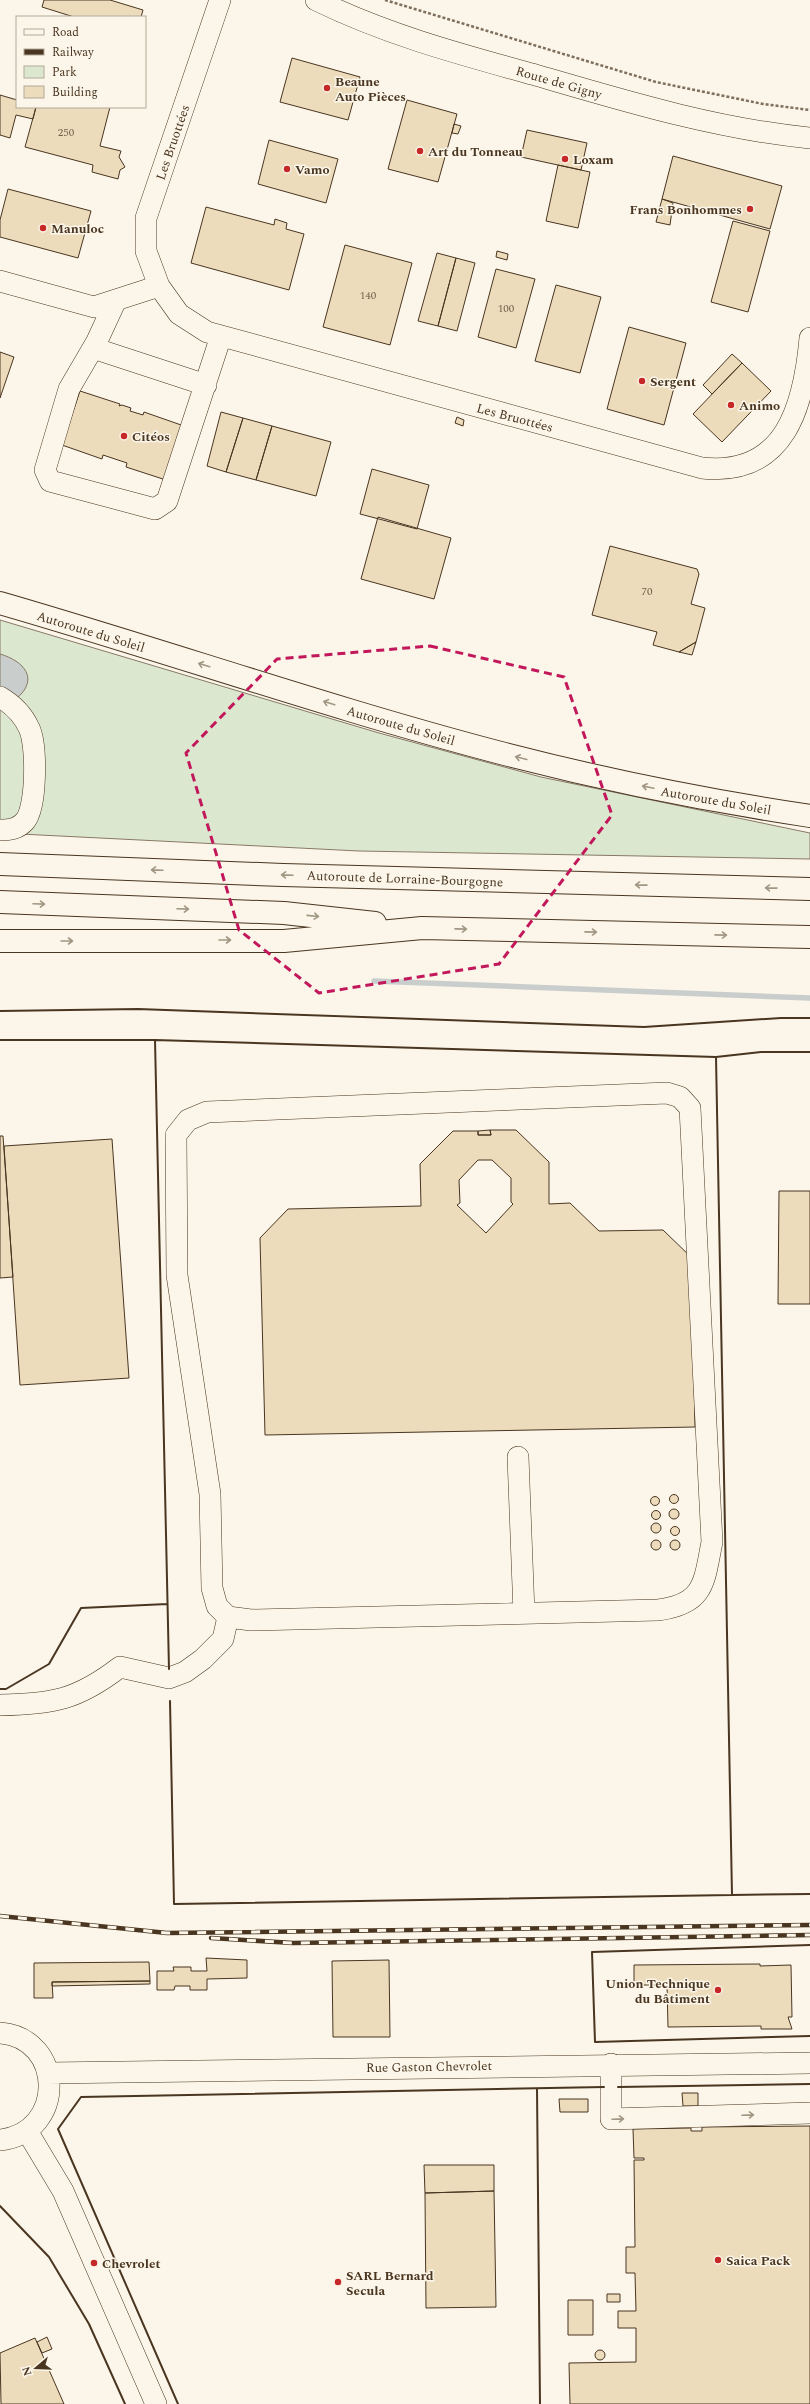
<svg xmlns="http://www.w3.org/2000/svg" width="810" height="2404" font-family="Spectral,serif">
<rect width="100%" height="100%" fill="#fbf6e9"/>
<path fill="#dce7d0" stroke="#887966" d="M0 620 379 733 541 777 810 833V859L359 851 0 833Z"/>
<path fill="#c9cecd" stroke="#887966" d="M0 654C24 661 40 679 16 699L0 701Z"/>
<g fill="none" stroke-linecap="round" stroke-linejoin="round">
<path stroke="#c9cecd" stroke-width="5.5" d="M374 981 810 998"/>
</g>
<path fill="#ecdcbc" stroke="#4a3520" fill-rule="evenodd" d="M44 0H110L143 10 141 17H74L42 7Z
M292 58 360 77 348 120 280 102Z
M0 95 17 100V107H36L33 119 16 115 10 138 0 135Z
M407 100 457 114 438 182 388 169Z
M36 107H110L100 146 121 151 119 157 125 167 120 170 118 179 92 172 93 165 25 147Z
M454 124 461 126 458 134 452 133Z
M527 130 587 143 581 170 521 157Z
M269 140 338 159 326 203 258 184Z
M673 156 782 186 770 229 662 199Z
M558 165 590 172 578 228 546 221Z
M8 189 91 211 78 258 0 237V220Z
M662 199 673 203 670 225 656 222Z
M206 207 274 225 275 219 287 223 286 229 304 234 289 290 191 263Z
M733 221 770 231 748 312 711 302Z
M345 245 412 263 390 345 323 327Z
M497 251 508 254 507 260 496 257Z
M437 253 456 258 438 326 418 321Z
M456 258 475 263 457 331 438 326Z
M496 269 535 279 516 348 478 337Z
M556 285 601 297 580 373 535 361Z
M629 327 686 343 664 425 607 409Z
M0 352 14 357 0 398Z
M732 354 742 363 712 394 703 385Z
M742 363 771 391 722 442 693 414Z
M80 391 120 404 119 406 122 405 131 408 130 411 143 415 144 412 184 426 166 480 126 467 127 463 103 455 102 459 62 445Z
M221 412 243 418 226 472 207 466Z
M457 417 464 420 463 426 455 423Z
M243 418 272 426 256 480 226 472Z
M272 426 331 442 316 496 256 480Z
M372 469 429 485 417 529 360 514Z
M378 517 451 538 434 599 361 579Z
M610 546 697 569 699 574 691 604 705 608 696 642 679 652 653 645 657 632 592 615Z
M696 642 692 655 679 652Z
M490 1130H516L549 1162V1204L570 1203 599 1231 663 1230 692 1258 695 1427 265 1435 260 1238 288 1209 421 1206 420 1164 453 1131H478V1135H491ZM478 1160H492L511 1178V1202L513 1204 486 1233 457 1205 460 1203 459 1180Z
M490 1130 491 1135H478V1131Z
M0 1136H3L13 1277 0 1278Z
M112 1139 129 1378 20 1385 4 1146Z
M779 1191H810V1304H778Z
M669.5 1499a4.5 4.5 0 1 1 9 0a4.5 4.5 0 1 1-9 0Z
M650.5 1501a4.5 4.5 0 1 1 9 0a4.5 4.5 0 1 1-9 0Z
M669 1514a5 5 0 1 1 10 0a5 5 0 1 1-10 0Z
M651.5 1515a4.5 4.5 0 1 1 9 0a4.5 4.5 0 1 1-9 0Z
M651 1528a5 5 0 1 1 10 0a5 5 0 1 1-10 0Z
M670.5 1531a4.5 4.5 0 1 1 9 0a4.5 4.5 0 1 1-9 0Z
M651 1545a5 5 0 1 1 10 0a5 5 0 1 1-10 0Z
M670 1545a5 5 0 1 1 10 0a5 5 0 1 1-10 0Z
M206 1958 247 1960V1978L207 1979V1990H190V1986H175L174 1990H157V1971H174L173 1967H191V1971H207Z
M389 1960 390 2037H333L332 1961Z
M149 1962 150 1981 52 1982 53 1998H34V1963Z
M760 1964V1966L791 1965 792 2017H788L792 2029H761V2026L668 2027 667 1985H634V1965Z
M150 1981V1984L52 1986V1982Z
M682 2093H698V2106H683Z
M559 2099H588V2112H560Z
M810 2126V2404H570L569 2363 636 2362V2328H618V2311H636L635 2273H626V2247H635L634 2160H644V2158H634L633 2129 691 2128V2131H702V2127Z
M424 2165H494V2191L425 2193Z
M494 2191 496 2307 426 2308 425 2193Z
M607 2294H620V2302H607Z
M568 2300H593V2335H568Z
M47 2337 52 2349 42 2353 37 2342Z
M35 2338 64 2404H1L0 2353Z
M595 2355a5 5 0 1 1 10 0a5 5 0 1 1-10 0Z"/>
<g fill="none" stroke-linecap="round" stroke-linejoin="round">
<g stroke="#4a3520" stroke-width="22">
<path id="minor" d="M220 0 146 218V251L159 286 179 314 207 332 702 468C786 477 804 405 810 338
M316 0C387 35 463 55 539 76 628 102 718 129 810 138
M0 281 94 307 159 286
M116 300 97 341 69 389 45 470 50 481 155 509 167 501 221 336
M93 348 206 385
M0 697C12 704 23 715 29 728 37 744 37 807 25 821 18 829 10 830 0 830
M667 1093 680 1097 690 1108 712 1542C704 1582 705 1604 658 1610L251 1620 228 1617 217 1606 212 1588 210 1494 177 1275 176 1135 188 1120 207 1112Z
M518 1457 524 1613
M0 1705C53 1704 77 1700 120 1667L169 1678 185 1672 203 1659 223 1639 228 1617
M0 2033C65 2038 66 2133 0 2140
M611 2064V2119L810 2113
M48 2073 810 2063
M27 2131 63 2191 156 2404"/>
</g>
<g stroke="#4a3520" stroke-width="24">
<path id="highway" d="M0 603C166 651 330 708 497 752 600 779 704 800 810 816
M0 864 283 875 810 889
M0 902 284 913 375 923
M0 941H284L422 928 810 937"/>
</g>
<path stroke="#7f6f5c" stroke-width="2.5" stroke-dasharray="3 2" stroke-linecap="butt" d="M385 0 656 82 763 104 810 110"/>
<use href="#minor" stroke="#fbf6e9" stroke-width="21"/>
<use href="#highway" stroke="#fbf6e9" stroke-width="22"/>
<g stroke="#4a3520" stroke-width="4.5">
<path id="rail" d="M0 1916 167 1933 810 1925
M211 1938 293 1943 810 1935"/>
</g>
<use href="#rail" stroke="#fbf6e9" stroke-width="3" stroke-dasharray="9" stroke-linecap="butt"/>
<path stroke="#4a3520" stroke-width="2" d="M0 1011 138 1009 644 1027 781 1018H810
M0 1040H155
M716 1057 761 1052H810
M169 1669 155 1040 716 1057 732 1895 174 1904 170 1701
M0 1689H6L49 1664 81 1608 167 1604
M732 1895 810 1894
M810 1945 592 1952 595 2042 810 2036
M618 2087 810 2084
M537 2089 540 2404
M0 2206 49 2257 89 2324 125 2404
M178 2404 58 2129 81 2097 604 2087"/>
</g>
<defs><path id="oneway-shaft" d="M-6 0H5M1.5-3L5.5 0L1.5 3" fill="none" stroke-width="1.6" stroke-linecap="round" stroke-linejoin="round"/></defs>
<g stroke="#a29684">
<use href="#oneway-shaft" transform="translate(204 665) rotate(-163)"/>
<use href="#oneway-shaft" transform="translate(329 703) rotate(-163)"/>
<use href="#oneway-shaft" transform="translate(521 758) rotate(-166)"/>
<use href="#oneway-shaft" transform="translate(648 787) rotate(-168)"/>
<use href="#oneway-shaft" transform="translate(157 870) rotate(-178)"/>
<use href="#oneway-shaft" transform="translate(287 875) rotate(-178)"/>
<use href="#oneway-shaft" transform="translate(641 885) rotate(-179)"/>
<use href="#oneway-shaft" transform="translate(771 888) rotate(-179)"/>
<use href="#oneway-shaft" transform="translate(39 904) rotate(2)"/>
<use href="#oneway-shaft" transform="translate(183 909) rotate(2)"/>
<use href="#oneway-shaft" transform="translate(313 916) rotate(6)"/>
<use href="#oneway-shaft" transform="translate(461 929) rotate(1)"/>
<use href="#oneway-shaft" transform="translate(591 932) rotate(1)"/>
<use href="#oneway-shaft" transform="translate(721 935) rotate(1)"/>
<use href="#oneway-shaft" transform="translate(225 940)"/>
<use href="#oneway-shaft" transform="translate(67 941)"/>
<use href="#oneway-shaft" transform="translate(748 2115) rotate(-2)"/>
<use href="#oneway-shaft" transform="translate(618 2119) rotate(-2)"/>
</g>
<path fill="none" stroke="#c2185b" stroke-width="3" stroke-dasharray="8 5" stroke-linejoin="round" d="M430 646 564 677 612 815 499 964 319 993 239 930 186 753 277 659Z"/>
<g fill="#c62828" stroke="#fbf6e9" stroke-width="1.5">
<circle cx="327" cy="88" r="4"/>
<circle cx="420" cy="151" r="4"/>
<circle cx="565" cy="159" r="4"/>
<circle cx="287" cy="169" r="4"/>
<circle cx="750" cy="209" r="4"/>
<circle cx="43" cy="228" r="4"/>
<circle cx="642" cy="381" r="4"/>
<circle cx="731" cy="405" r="4"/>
<circle cx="124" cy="436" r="4"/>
<circle cx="718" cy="1990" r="4"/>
<circle cx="718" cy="2260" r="4"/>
<circle cx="94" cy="2263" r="4"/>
<circle cx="338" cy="2282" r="4"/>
</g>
<g text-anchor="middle" stroke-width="3" stroke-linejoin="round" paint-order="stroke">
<g font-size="11" fill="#725f47">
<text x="66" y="136">250</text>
<text x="368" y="299">140</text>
<text x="506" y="312">100</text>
<text x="647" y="595">70</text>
</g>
<g font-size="13" font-weight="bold" fill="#4a3520" stroke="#fbf6e9" text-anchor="start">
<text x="335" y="86">Beaune<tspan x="335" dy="15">Auto Pièces</tspan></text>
<text x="428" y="156">Art du Tonneau</text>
<text x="573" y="164">Loxam</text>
<text x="295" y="174">Vamo</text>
<text x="742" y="214" text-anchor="end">Frans Bonhommes</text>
<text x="51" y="233">Manuloc</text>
<text x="650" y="386">Sergent</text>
<text x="739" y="410">Animo</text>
<text x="132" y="441">Citéos</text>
<text x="710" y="1988" text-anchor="end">Union Technique<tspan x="710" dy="15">du Bâtiment</tspan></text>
<text x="726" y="2265">Saica Pack</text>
<text x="102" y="2268">Chevrolet</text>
<text x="346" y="2280">SARL Bernard<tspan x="346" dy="15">Secula</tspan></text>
</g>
<g font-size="13" fill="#4a3520" stroke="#fbf6e9">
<text transform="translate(559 82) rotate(16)" y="5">Route de Gigny</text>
<text transform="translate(172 142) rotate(-71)" y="5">Les Bruottées</text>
<text transform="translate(515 417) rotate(15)" y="5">Les Bruottées</text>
<text transform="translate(91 631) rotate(17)" y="5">Autoroute du Soleil</text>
<text transform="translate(401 725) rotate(16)" y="5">Autoroute du Soleil</text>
<text transform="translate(716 800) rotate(10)" y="5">Autoroute du Soleil</text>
<text transform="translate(405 878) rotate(2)" y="5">Autoroute de Lorraine-Bourgogne</text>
<text transform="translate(429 2066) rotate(-1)" y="5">Rue Gaston Chevrolet</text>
</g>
</g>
<rect x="16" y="16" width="130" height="92" fill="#fbf6e9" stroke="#b4a999"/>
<rect x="24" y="29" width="20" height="6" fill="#fbf6e9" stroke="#b4a999"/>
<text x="52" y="36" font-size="12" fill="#4a3520">Road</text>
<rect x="24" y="49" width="20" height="6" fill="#4a3520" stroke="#b4a999"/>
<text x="52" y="56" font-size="12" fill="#4a3520">Railway</text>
<rect x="24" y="66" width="20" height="12" fill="#dce7d0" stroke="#b4a999"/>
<text x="52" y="76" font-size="12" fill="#4a3520">Park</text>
<rect x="24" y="86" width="20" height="12" fill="#ecdcbc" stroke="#b4a999"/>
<text x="52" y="96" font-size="12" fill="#4a3520">Building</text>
<g transform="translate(36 2368) rotate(251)" stroke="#fbf6e9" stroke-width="3" paint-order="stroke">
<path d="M0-3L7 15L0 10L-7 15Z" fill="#4a3520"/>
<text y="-6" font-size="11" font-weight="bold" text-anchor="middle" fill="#4a3520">N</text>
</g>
</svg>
